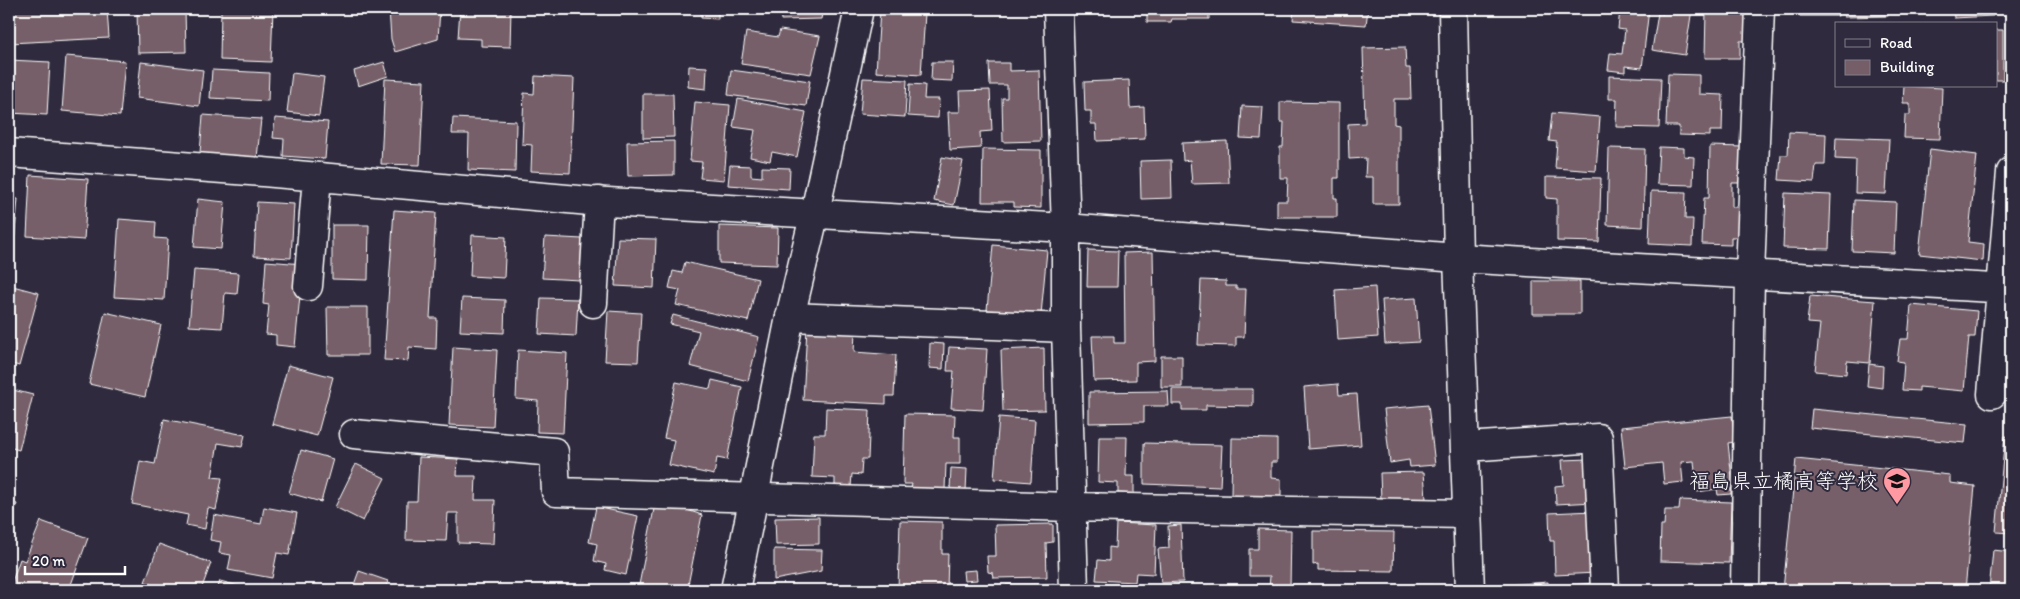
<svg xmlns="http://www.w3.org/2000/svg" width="2020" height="599" font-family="Itim,'Klee One',sans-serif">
<rect width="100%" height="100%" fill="#2f2a3d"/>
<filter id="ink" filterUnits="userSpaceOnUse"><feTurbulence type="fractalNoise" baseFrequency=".02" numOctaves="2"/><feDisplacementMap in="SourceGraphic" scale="10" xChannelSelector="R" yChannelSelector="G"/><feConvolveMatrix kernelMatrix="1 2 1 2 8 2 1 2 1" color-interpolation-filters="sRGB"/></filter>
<g filter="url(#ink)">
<path fill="#765e68" stroke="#fff" d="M9 9H107L109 38 9 43Z
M137 9H185L186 52 138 53Z
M221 9H273L271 62 220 60Z
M389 9H440L438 39 395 52 391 39Z
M460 9H511L510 47 481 46V39L458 38Z
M701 9H718V19L701 18Z
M780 9H823L821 19 781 20Z
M1161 9H1209V19H1172L1171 22H1147V10Z
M1294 9H1368L1366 25 1293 20Z
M1620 9H1649L1642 68 1625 66V72L1608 70 1610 53 1622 54 1625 30 1618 29Z
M1664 9H1692L1685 55 1652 50 1658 13 1663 14Z
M1800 9H1837L1838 16H1800Z
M1844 9H1888V16L1844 17Z
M1953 9H1993V16L1954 18Z
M880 10 925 13 921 75 876 72Z
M1706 10 1741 11V15H1747V41H1740V58H1705Z
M780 30 820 36 811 74 741 64 746 32 778 37Z
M1996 30H2003V80H1996Z
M1405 47 1406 68H1410L1411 99H1394V124L1399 125V204H1373V177H1365L1366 158 1349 159 1348 124 1365 123 1363 48Z
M66 56 125 61 120 116 62 111Z
M9 60 50 62 47 115 9 113Z
M141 62 203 70 199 106 137 98Z
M384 62 388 76 358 86 354 71Z
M932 62H953L952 81 931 80Z
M989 63H1009V71L1039 70 1041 141 1003 142 1002 98H1007V85H990Z
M689 66 707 67 706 89 688 87Z
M212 70 269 73 268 101 210 98Z
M731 70 810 81 806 106 728 95Z
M292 73 324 77 319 116 287 112Z
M1668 74 1699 75V94L1723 95 1722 131H1710V136L1679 135V126H1666Z
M535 76 574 78 570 173 531 171 532 145 522 144 524 93 534 94Z
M1609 76 1661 78 1659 128 1616 127 1617 99H1609Z
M863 78 907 80 905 117 860 114Z
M385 79 424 81 420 165 381 164Z
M1129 80 1130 108 1144 107 1145 139 1097 141 1096 124H1091V111H1085L1084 82Z
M910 84 925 85 924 99H939L938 118 908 116Z
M1904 86 1942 88 1940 139 1904 138 1905 115H1910V103H1903Z
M990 90 992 131 980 132 981 148 950 150 948 112H960L959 91Z
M643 94H673L674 137 643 138Z
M738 99 806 112 797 157 772 152 770 161 750 157 755 130 733 127Z
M695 102 730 105 724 180 700 178 702 162 690 161Z
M1280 102 1339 103V178H1334V198H1337V217H1277V201H1287L1288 178H1280V147H1283L1284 122H1280Z
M1242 106 1263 107 1261 139 1240 138Z
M1552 113 1600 117 1596 171 1555 168 1557 142 1549 141Z
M203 115 261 119 257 158 200 153Z
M275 118 328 122 325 159 283 156 284 139 273 138Z
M453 118 516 121 515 172 468 170 469 134H452Z
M1789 132 1826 134 1825 165H1816L1814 182 1779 180 1781 155H1788Z
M1836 137 1889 139 1886 194 1855 193 1856 160 1835 159Z
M674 141V175L628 176 627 142Z
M1227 141 1229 183 1192 184 1190 160 1183 161 1182 143Z
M1710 146 1743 147 1742 183H1732V207H1742L1741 237H1731V245L1702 244 1704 198H1709Z
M1659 147 1684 148V156L1694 157 1693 185 1657 184Z
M1609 148 1645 149 1643 227 1607 225Z
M983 149 1041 150V208L1014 207V202H982Z
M1930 149 1977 155 1968 242 1984 244 1983 261 1919 254Z
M942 157 963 161 954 205 934 201Z
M1171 160 1172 198 1141 199 1140 161Z
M730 165 751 166V176L762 177V167L790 168 789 189 728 185Z
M30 175 88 179 84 240 27 236Z
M1546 177 1601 178 1599 242 1557 241V199L1546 198Z
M1651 191 1686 192 1685 219H1693L1692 246 1649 244Z
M1785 193 1831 195 1829 249 1783 248Z
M9 198 18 199 12 265H9Z
M198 199 225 202 221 249 194 247Z
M1854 200 1896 202 1894 253 1852 251Z
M257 202 294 204 291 258 254 256Z
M394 210 436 213 430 318H437L436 349 409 347 408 361 384 360Z
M119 219 156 222 155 238 168 239 164 300 114 297Z
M332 225H369L368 280 332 279Z
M719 226 778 228 777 265 719 263Z
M472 235 506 237 504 278 470 276Z
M545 237 582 239 580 280 542 278Z
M618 238 656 239 654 288 615 286Z
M993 245 1047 250 1041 315 987 310Z
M1088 250 1118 251 1117 287H1087Z
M1153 252 1155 361 1136 362V380L1094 381 1092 336H1114V343H1125L1124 253Z
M266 261 303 264 295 347 276 345V335L266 334 269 305 263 304Z
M685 262 758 279 748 321 676 305 680 290 669 288 673 271 682 273Z
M194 270 239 273 237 294 225 293 222 328 189 326Z
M1201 280 1226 281V286H1236V289H1246L1244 337H1236V346L1198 345Z
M1533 281H1580V314H1533Z
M9 285 39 293 19 366 9 363Z
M1375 287 1378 337 1338 340 1335 290Z
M1810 296 1875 301 1870 363 1847 361 1846 374 1815 371 1820 324 1807 323Z
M462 298 505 300 504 333 460 331Z
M541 298 578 299 576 336 539 334Z
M1416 298 1419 342 1385 344 1382 300Z
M1911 305 1977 311 1975 337H1969L1964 391 1919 387V391L1902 390 1904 362 1897 361 1900 339H1908Z
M327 307H368V355H328Z
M608 311 641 313 638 362 605 361Z
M105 312 161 325 145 397 89 384Z
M673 315 759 337 748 381 690 366 699 331 670 324Z
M807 328 855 331 854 352 896 355 894 396H886V404L803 400Z
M930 343 944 344 943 369 929 368Z
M453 347 497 350 493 427 449 425Z
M949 347 987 349 983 410 951 408 954 371H947Z
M1044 348 1045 410 1003 411 1001 350Z
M518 350 567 353 563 433 537 432 538 401 516 399Z
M1161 356H1182V387H1161Z
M1869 364 1883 366 1882 388 1867 386Z
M288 365 333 377 317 436 272 424Z
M712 380 742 387 727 460 717 458 714 475 669 465 674 440 664 438 676 382 710 389Z
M1338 384 1339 395 1357 394 1361 445 1308 449 1304 387Z
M9 389 33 395 19 450 9 447Z
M1172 389H1253V406L1206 405V410H1182V404H1172Z
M1168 391 1169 406H1144V422L1089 423V392Z
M1428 405 1435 465 1410 467 1409 460 1390 463 1384 409Z
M826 408 870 410 868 459H862L861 475 852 474 851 487 835 486V478L812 477 814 434H825Z
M1812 409 1967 424 1965 443 1810 428Z
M905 414 955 415 954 437H960V464H946L945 489 911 488 912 484H903Z
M1732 416 1734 442 1728 443 1733 488H1731V494L1718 495 1717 489 1697 492 1694 461 1681 462 1683 482 1664 484 1662 463 1625 467 1621 427Z
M999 417 1035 420 1031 482 994 479Z
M164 419 245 435 242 447 218 443 212 477 222 478 216 510 208 508 205 529 186 525 188 515 132 504 140 461 155 464Z
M2005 436 2011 437V533L1996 532Z
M1099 437H1127L1126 476H1134V494L1118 493V483L1098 482Z
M1232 438 1277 439V462H1271V478L1281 479V498L1231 496Z
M1144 443 1222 445 1220 487 1144 484Z
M301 450 333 459 321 502 289 493Z
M419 457 458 459 457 476H476L475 500H495L493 544 458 543V513H448L446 541 406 540 407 501H417Z
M1590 459 1595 502 1556 504 1555 486 1564 485 1562 460Z
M1796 459 1950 475V483L1975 486 1965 590H1783Z
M356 464 385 478 363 521 335 507Z
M951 468 967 469 966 491 950 490Z
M1424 472 1426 499 1381 500 1380 473Z
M1680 500 1731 502 1729 563 1660 561 1661 526H1664L1665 510H1679Z
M9 501 17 504 9 525Z
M264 507 297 513 289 555 277 553 272 578 228 570 231 555 219 553 221 542 210 540 214 515 261 524Z
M596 507 638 516 626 575 605 570 606 564 594 561 597 544 589 542Z
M654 509 687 510 702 515 687 590H638Z
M1594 511 1597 573 1555 575 1554 541H1550L1549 513Z
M819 517V544L776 545 775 518Z
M41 521 88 538 69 590H9L20 559 25 561Z
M900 521 942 522V554H948L947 590H898Z
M1116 523 1156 525 1154 574 1136 573 1135 582 1096 580 1098 560 1109 561V547L1115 548Z
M1053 524V542L1046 543 1047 577 994 578 993 573 988 572 987 556H996L995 525Z
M1181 525 1183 582 1161 583 1158 549 1169 548 1168 526Z
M1258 529 1291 530 1290 588H1269L1270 576H1249V549H1258Z
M1313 531 1394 532 1393 571 1318 570V564L1313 565Z
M159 544 211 563 201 590H167L145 582Z
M774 549 822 550 821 571 774 580Z
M1993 550 2011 552 2008 590H1989Z
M976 570 977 580 964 581 963 571Z
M359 571 388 581 385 590H352Z
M220 581 253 590H217Z
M1548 582V590H1507L1506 585Z
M1596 583V590H1557V586Z
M1054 584V590H1006V585Z
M1397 585H1432V590H1397Z
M1163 588V590H1120V589Z"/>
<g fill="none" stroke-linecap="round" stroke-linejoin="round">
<g stroke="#fff" stroke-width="31">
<path id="street" d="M1058 9 1066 228V328L1074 590
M9 153 263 172 590 201 1066 228 1458 258 2011 289
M308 286 317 177
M593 303 599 201
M790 317 1066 328
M1992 394 2011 172
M354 434 554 452 556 492 1072 507 1467 514
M1466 447 1598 438 1605 590
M1745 590 1750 275 1760 9"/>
</g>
<g stroke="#fff" stroke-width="31">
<path id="secondary" d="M1453 9 1458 258 1470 590
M735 590 790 317 815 212 859 9"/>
</g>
<use href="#street" stroke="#2f2a3d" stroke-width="28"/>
<use href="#secondary" stroke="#2f2a3d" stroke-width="28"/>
</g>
</g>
<defs>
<g id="school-pin" transform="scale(1.4375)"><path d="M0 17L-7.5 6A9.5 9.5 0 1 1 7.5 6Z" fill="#ff9aa2" stroke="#2f2a3d"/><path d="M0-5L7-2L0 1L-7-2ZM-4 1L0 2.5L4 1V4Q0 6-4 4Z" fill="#111"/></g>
</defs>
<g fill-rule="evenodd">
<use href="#school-pin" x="1897" y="481"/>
</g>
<g text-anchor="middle" stroke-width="4" stroke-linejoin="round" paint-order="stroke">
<g font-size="21" fill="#fff" stroke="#2f2a3d" text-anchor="end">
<text x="1878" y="488">福島県立橘高等学校</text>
</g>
</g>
<rect width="2020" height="599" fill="none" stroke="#2f2a3d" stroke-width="30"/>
<rect x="15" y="15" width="1990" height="569" fill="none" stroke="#fff" stroke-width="2" filter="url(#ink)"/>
<rect x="1835" y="22" width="162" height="65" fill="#2f2a3d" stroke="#827f8b"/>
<rect x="1845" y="39" width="25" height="8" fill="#2f2a3d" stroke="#827f8b"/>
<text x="1880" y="48" font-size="15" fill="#ffffff">Road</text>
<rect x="1845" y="60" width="25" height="15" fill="#765e68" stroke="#827f8b"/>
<text x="1880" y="72" font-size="15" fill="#ffffff">Building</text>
<path d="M25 566v8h100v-8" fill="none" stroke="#ffffff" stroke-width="2.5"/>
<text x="32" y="566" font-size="15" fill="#ffffff" stroke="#2f2a3d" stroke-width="4" paint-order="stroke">20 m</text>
</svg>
